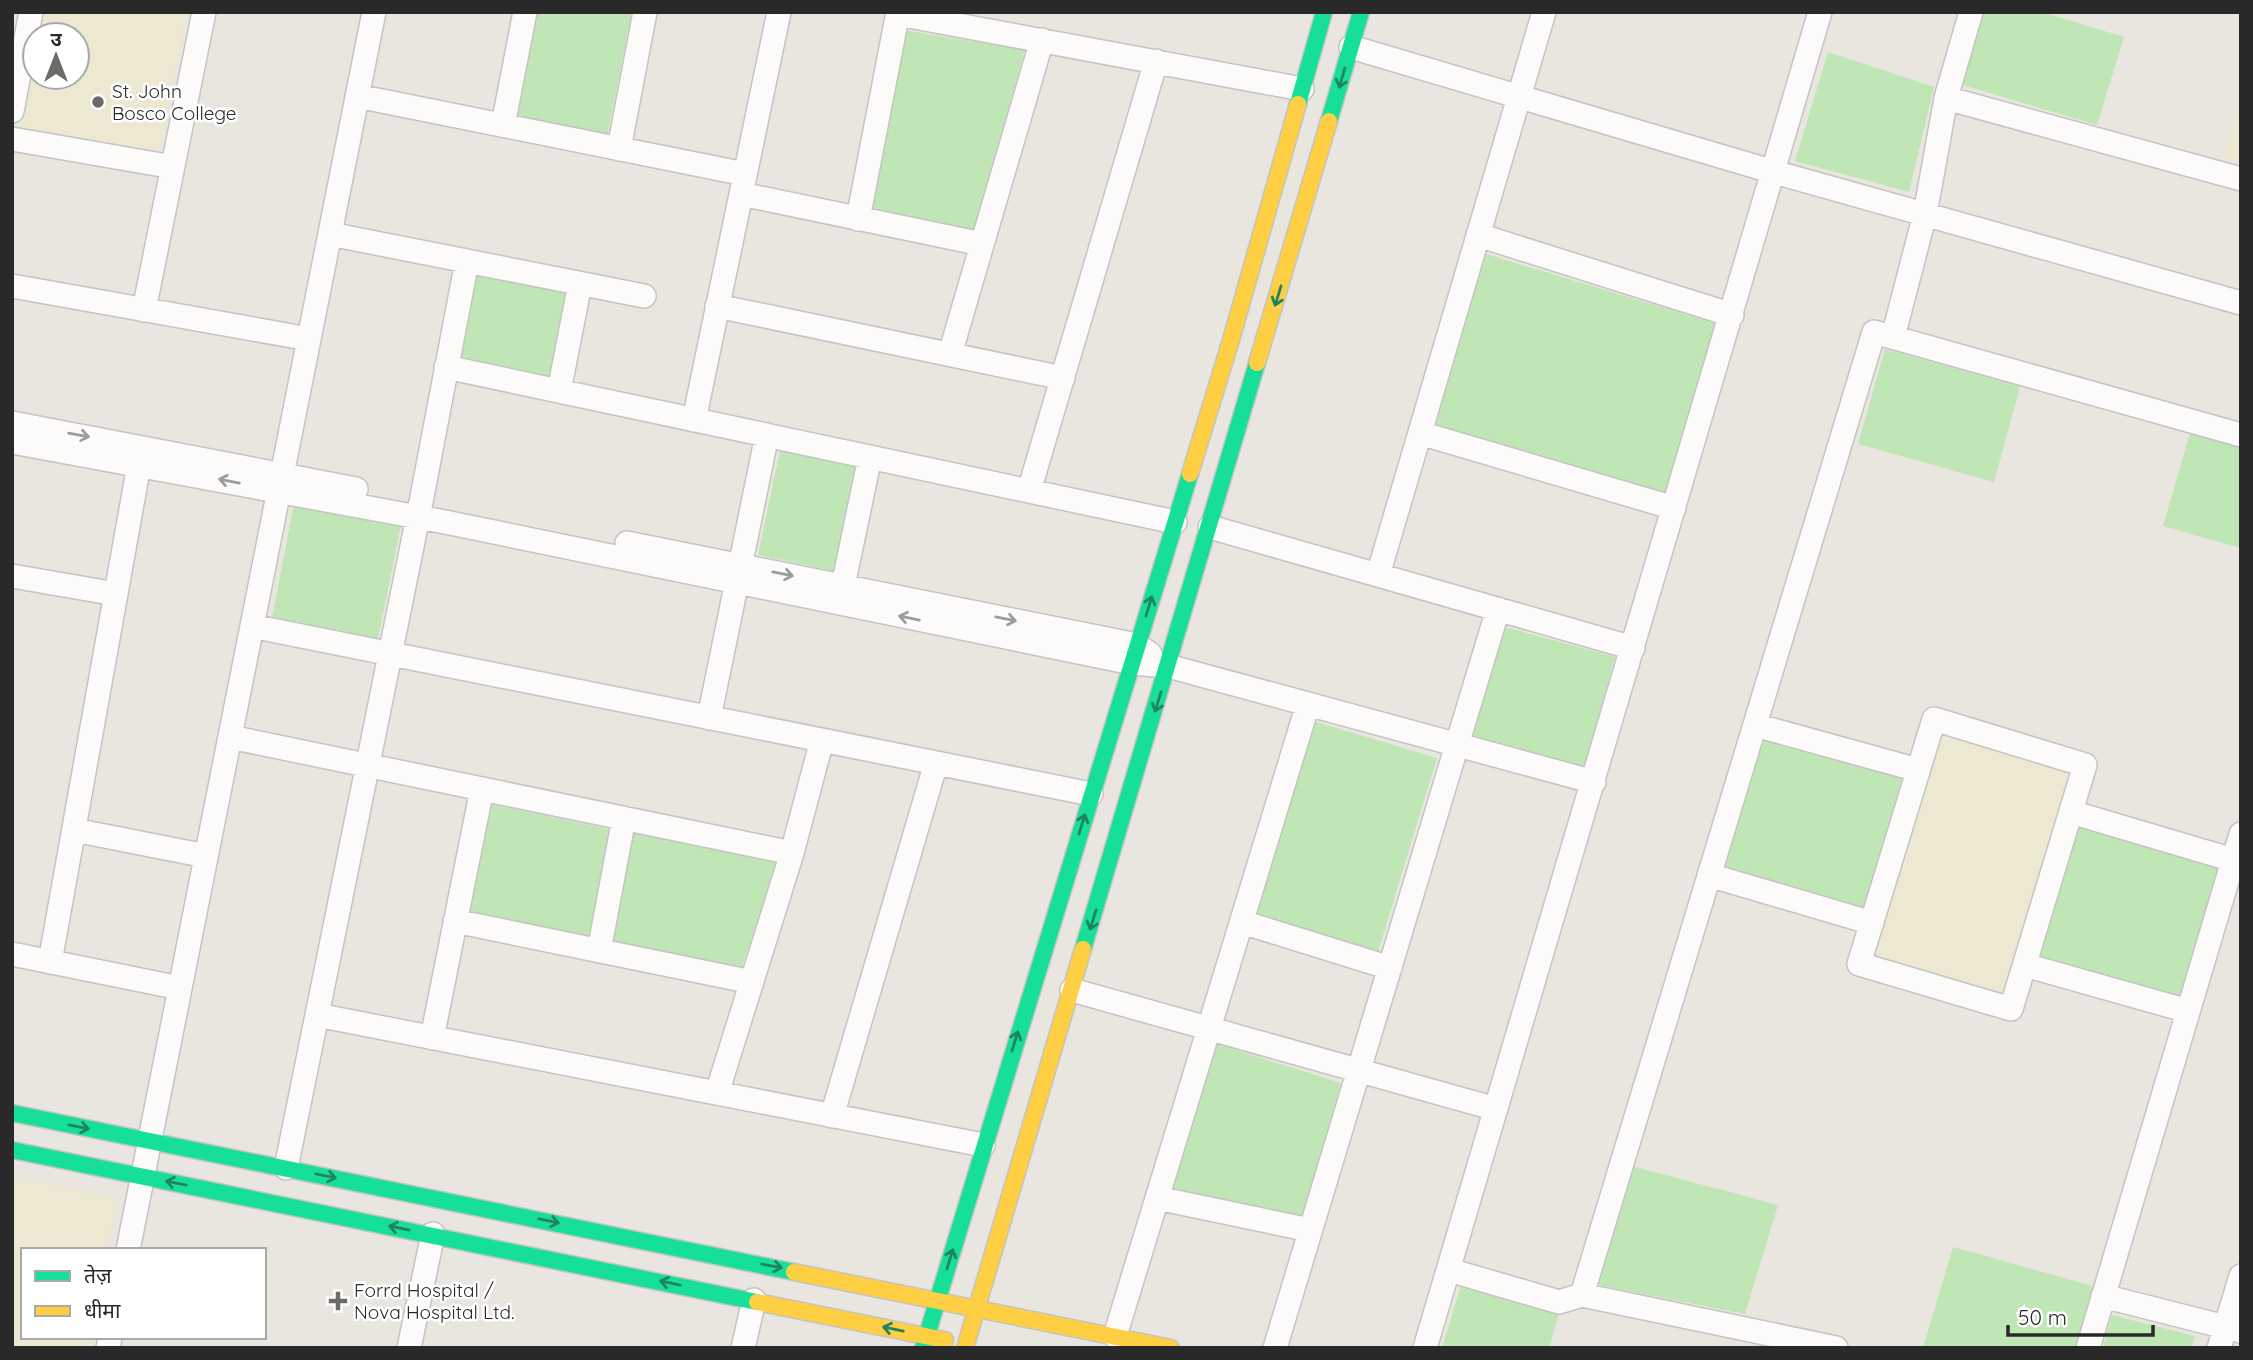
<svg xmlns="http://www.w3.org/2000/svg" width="2253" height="1360" font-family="Quicksand,'Noto Sans Devanagari',sans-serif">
<rect width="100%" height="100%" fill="#e8e6de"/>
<path fill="#ece8d2" d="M44 12H187L159 154 21 127 35 58V77H77V35H40Z
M2241 97V163L2223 158Z
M1938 731 2073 770 2005 997 1871 958Z
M12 1176 118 1199 108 1250H23V1337H90L88 1348H12Z"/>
<path fill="#c0e6b5" d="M536 12H632L607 137 515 119Z
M1978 12H2042L2124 37 2097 125 1956 83Z
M903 30 1025 50 973 232 870 213Z
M1828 52 1934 87 1909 192 1795 161Z
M1486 254 1718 324 1665 498 1433 428Z
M478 271 569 290 551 378 460 359Z
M1885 349 2020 387 1994 482 1858 444Z
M2190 433 2241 447V548L2163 526Z
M781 446 857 463 834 571 758 555Z
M294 504 401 525 378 639 272 618Z
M1501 626 1615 657 1584 769 1470 737Z
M1313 721 1437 758 1378 952 1255 915Z
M1761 735 1906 777 1867 912 1722 869Z
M489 804 612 830 588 941 465 915Z
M2075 823 2220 864 2181 1000 2037 960Z
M631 830 777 861 741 970 610 944Z
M1216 1044 1341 1083 1302 1219 1169 1192Z
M1632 1166 1778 1205 1745 1314 1598 1285Z
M1953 1247 2093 1286 2075 1348H1923Z
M1462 1282 1559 1313 1549 1348H1442Z
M2112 1315 2195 1336 2191 1348H2103Z"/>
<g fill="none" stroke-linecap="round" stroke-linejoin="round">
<g stroke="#c5c4c4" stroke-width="26">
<path id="street" d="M898 14 1302 89
M1351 47 1774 172 2241 303
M357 96 745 174
M1946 98 2241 179
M12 111 31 12
M503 125 525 12
M12 139 173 167
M619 149 645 12
M741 194 982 244
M858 219 898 12
M330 234 644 296
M1478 235 1732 315
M12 286 309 339
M717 306 1063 378
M144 310 204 12
M1893 337 1925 214 1946 98 1971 12
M950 354 1042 40
M446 367 1175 522
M559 391 580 284
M694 420 779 12
M12 423 356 489
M1420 433 1674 508
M12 442 445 522 1132 663 1168 666 1594 782
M1029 491 1156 61
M1210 527 1633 648
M627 543 1137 645 1150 654
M1378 575 1544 12
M12 576 116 594
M843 586 870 457
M252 626 1091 794
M709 718 767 435
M1934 719 2085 765 2011 1009 1859 964Z
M1755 725 1918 770
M230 737 792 853
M2071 812 2233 860
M74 830 206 856
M1709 875 1872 923
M455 921 752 982
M1242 922 1390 968
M599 951 624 818
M12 954 180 988
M50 962 139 465
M2025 965 2188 1011
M1072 990 1496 1109
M317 1015 983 1145
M432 1038 482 789
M717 1093 792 853 822 740
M832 1116 936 763
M286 1168 421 502 467 261
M1157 1198 1310 1230
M128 1250 374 12
M1449 1270 1559 1302 1582 1295 1836 1348
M1582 1295 1874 332 2241 435
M2103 1296 2241 1331
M1115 1336 1308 704
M108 1348 110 1337
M409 1348 433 1234
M743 1348 754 1300
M1275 1348 1498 609
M1425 1348 1820 12
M2088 1348 2241 834
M2219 1348 2241 1276"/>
</g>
<g stroke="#c5c4c4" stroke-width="19">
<path id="fast" d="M1298 104 1324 12
M1329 121 1361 12
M1083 949 1257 363
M12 1113 794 1272
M12 1150 757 1302
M923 1348 1190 474"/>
</g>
<g stroke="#c5c4c4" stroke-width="19">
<path id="slow" d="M1257 363 1329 121
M1190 474 1231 340 1298 104
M794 1272 1171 1348
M757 1302 945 1340
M965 1348 1083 949"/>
</g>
<use href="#street" stroke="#fcfbfa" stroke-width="23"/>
<use href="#fast" stroke="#16e098" stroke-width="16"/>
<use href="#slow" stroke="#ffcf43" stroke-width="16"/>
</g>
<defs><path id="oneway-shaft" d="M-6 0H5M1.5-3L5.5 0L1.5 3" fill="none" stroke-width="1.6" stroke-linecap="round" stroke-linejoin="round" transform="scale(1.75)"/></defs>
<g stroke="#208460">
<use href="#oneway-shaft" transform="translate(1342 78) rotate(106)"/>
<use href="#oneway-shaft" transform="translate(1278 296) rotate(107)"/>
<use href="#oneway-shaft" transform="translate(1149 606) rotate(-73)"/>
<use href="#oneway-shaft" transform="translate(1158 702) rotate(107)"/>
<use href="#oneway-shaft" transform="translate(1082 824) rotate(-73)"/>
<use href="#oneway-shaft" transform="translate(1093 920) rotate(107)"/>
<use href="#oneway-shaft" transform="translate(1015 1041) rotate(-73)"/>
<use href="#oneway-shaft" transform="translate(79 1127) rotate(11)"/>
<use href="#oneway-shaft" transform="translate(326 1176) rotate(11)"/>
<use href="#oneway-shaft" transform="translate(176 1183) rotate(-169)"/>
<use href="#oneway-shaft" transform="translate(549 1221) rotate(11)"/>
<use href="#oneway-shaft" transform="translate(399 1228) rotate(-168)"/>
<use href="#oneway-shaft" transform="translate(950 1259) rotate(-73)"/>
<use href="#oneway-shaft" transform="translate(772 1266) rotate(11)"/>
<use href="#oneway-shaft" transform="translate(670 1283) rotate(-168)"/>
<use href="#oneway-shaft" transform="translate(893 1329) rotate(-168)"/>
</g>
<g stroke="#9d9c9c">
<use href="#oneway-shaft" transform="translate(79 435) rotate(10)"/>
<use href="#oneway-shaft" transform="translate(229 481) rotate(-169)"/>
<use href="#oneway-shaft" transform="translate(783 574) rotate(11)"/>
<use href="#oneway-shaft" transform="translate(909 618) rotate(-168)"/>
<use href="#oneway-shaft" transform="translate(1006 619) rotate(11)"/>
</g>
<g fill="#6c6b68" stroke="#fff" stroke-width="2.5">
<circle cx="98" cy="102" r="7"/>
<path d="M334.5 1290.5h7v7h7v7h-7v7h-7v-7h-7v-7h7z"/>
</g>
<g text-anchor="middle" stroke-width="5" stroke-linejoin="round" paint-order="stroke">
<g font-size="19" fill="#292929" stroke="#fff" text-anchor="start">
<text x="112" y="98">St. John<tspan x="112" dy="22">Bosco College</tspan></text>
<text x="354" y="1297">Forrd Hospital /<tspan x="354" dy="22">Nova Hospital Ltd.</tspan></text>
</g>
</g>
<rect width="2253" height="1360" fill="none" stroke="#292929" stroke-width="28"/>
<rect x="21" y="1248" width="245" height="91" fill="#ffffff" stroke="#a9a9a9" stroke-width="2"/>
<rect x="35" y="1271" width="35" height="10" fill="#16e098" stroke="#a9a9a9" stroke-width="2"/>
<text x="84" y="1283" font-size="21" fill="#292929">तेज़</text>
<rect x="35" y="1306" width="35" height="10" fill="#ffcf43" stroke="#a9a9a9" stroke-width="2"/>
<text x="84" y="1318" font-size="21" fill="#292929">धीमा</text>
<g transform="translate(56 56)"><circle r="33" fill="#ffffff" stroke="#a9a9a9" stroke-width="2"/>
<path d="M0-5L12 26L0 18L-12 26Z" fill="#6c6b68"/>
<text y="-10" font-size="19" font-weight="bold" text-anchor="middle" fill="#292929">उ</text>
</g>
<path d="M2008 1325v10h145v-10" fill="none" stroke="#292929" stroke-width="3.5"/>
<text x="2018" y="1325" font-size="21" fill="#292929" stroke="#ffffff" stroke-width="5" paint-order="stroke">50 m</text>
</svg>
